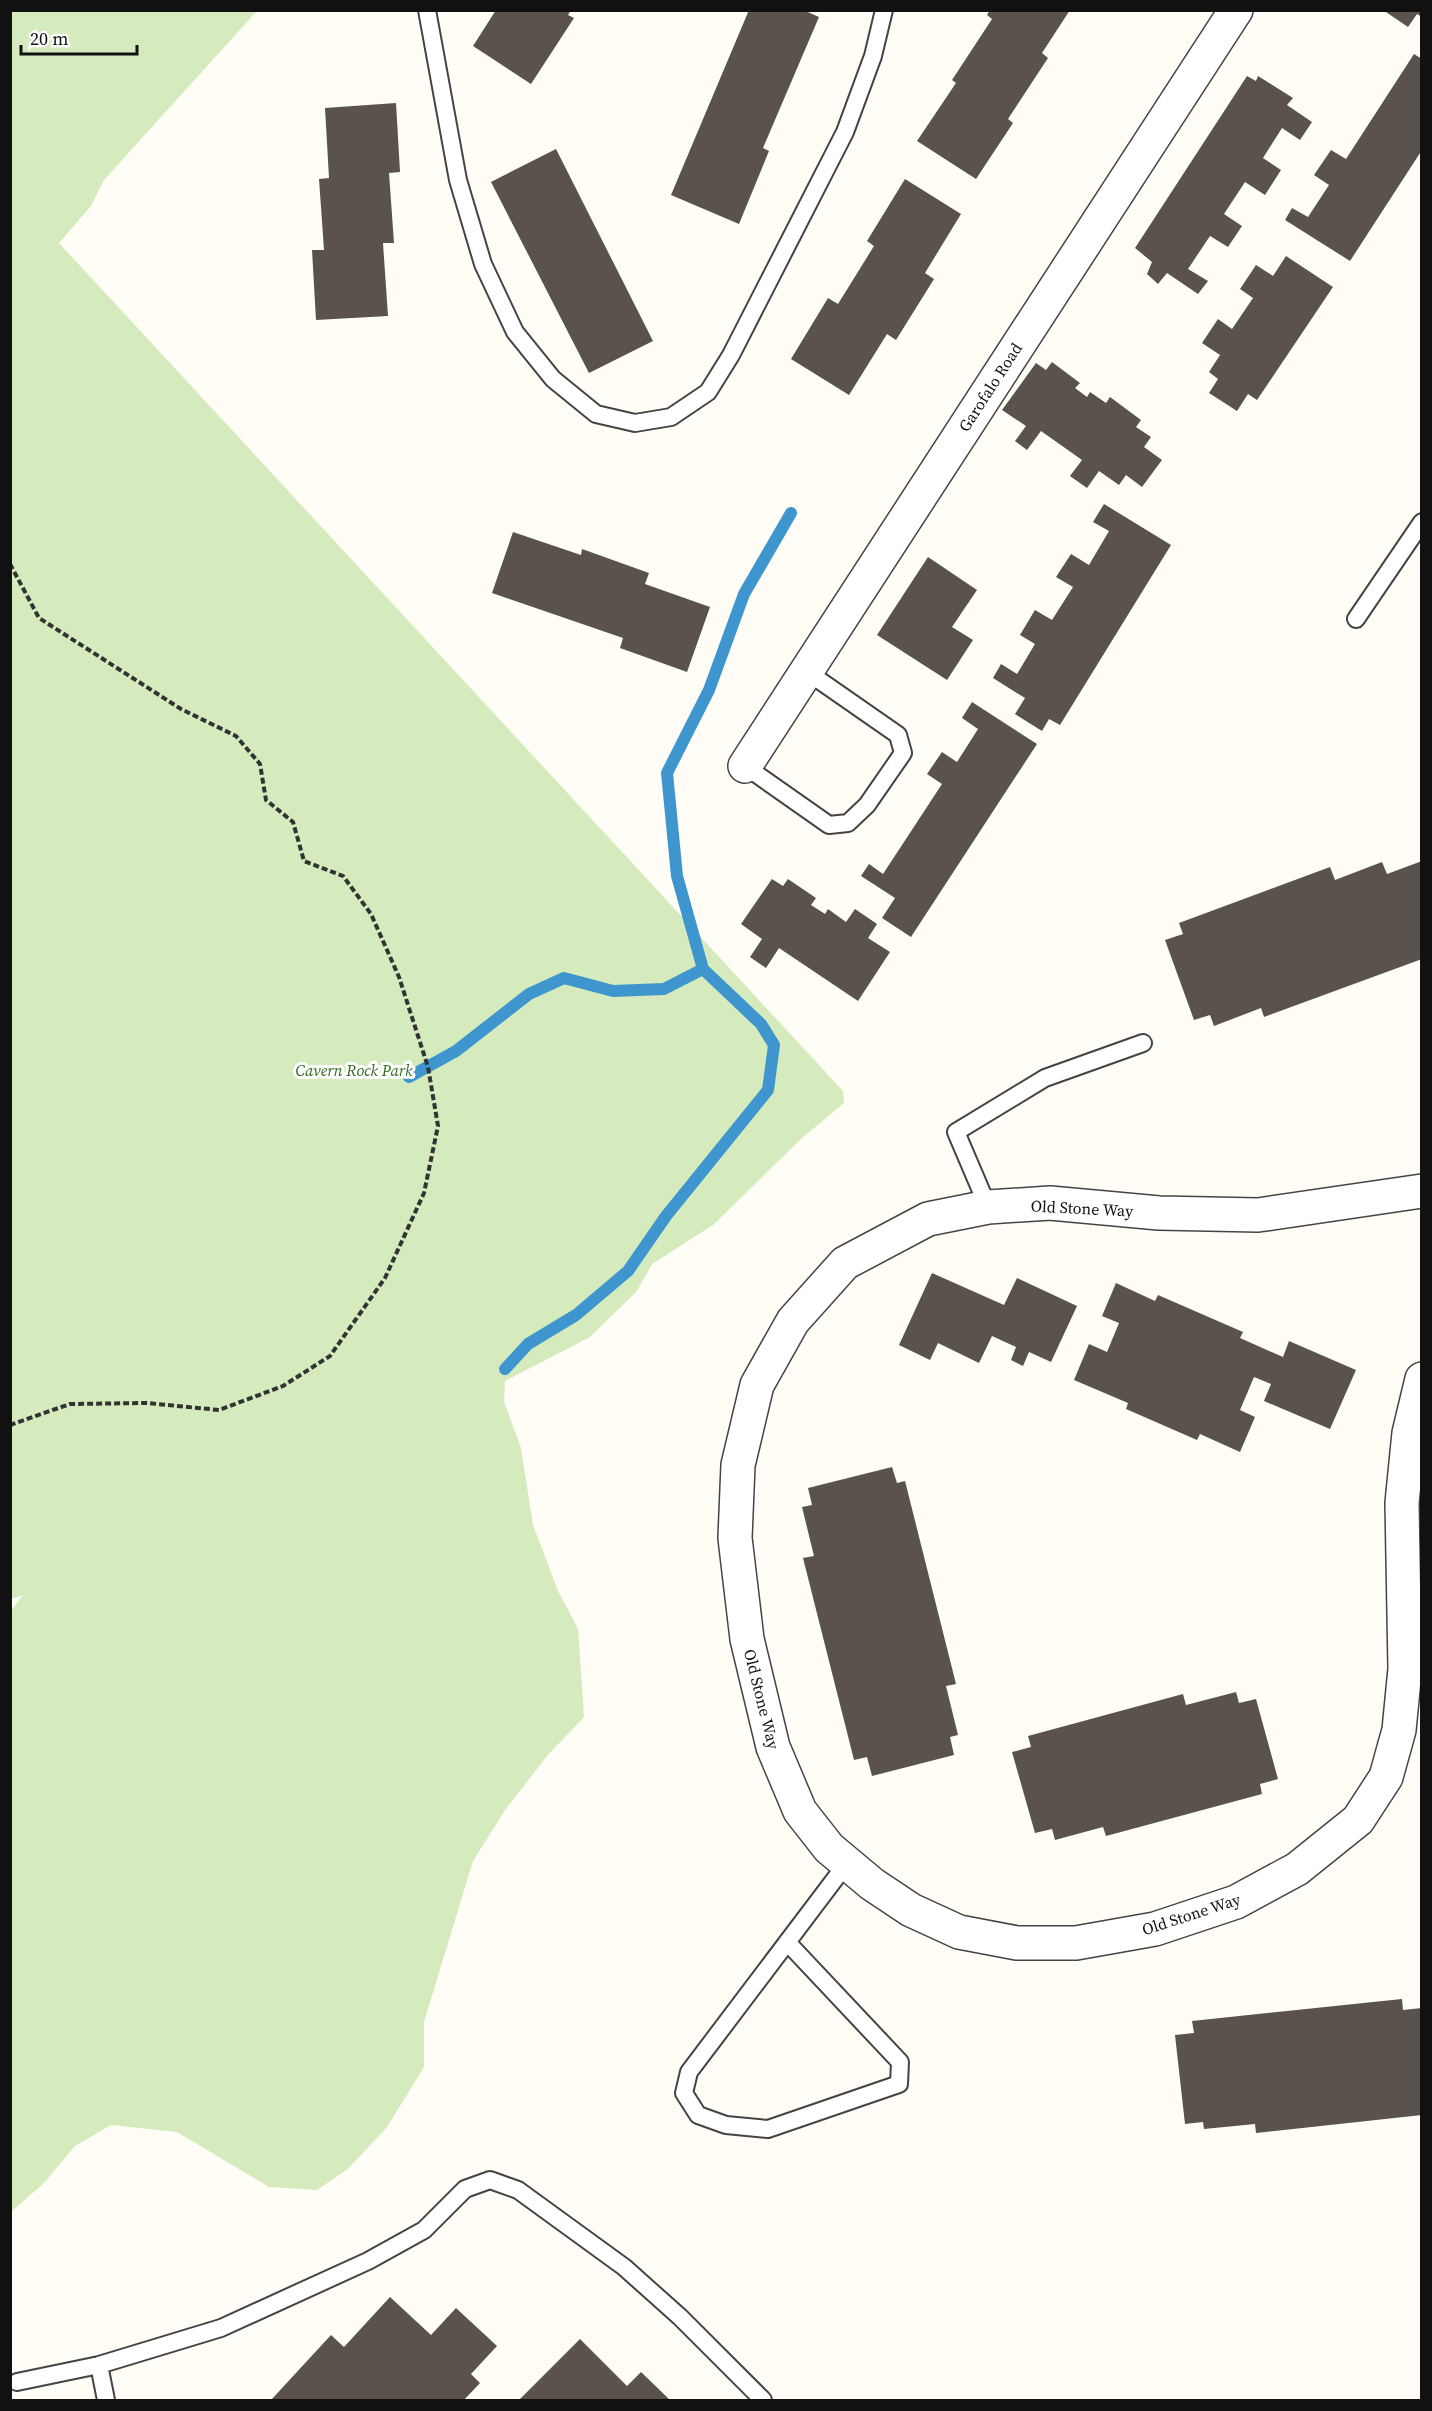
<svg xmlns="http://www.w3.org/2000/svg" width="1432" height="2411" font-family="'Source Serif 4',serif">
<rect width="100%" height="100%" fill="#fffdf5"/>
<path fill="#d5ebbd" d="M11 10 257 11 104 180 91 206 59 243 843 1091 844 1103 801 1139 713 1225 652 1264 637 1291 590 1337 505 1381 504 1402 521 1448 533 1525 558 1591 578 1629 584 1717 547 1756 505 1810 473 1861 424 2022V2067L387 2127 348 2169 317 2190 269 2187 177 2132 111 2125 75 2146 44 2183 11 2212 10 1612 23 1595 11 1599Z"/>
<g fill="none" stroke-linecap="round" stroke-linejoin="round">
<path stroke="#3f96cf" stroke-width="12" d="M409 1077 456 1051 529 994 564 978 613 991 664 989 703 969
M505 1369 528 1344 576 1315 628 1271 666 1216 768 1090 774 1045 761 1024 703 969 677 876 667 773 709 690 744 594 791 513"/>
</g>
<path fill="#5a524d" d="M496 10H571L568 15 574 18 531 84 473 46Z
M749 10H803L819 17 763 148 769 151 739 224 671 195Z
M990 10H1070L1042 53 1048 58 1008 119 1013 123 976 179 917 141 956 83 952 80 992 19 987 15Z
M1383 10H1422V17L1417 14 1408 27Z
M1414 54 1422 59V150L1350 261 1285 220 1292 208 1308 217 1329 185 1314 175 1331 150 1346 159Z
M1247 76 1256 81 1258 76 1293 98 1287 105 1312 122 1300 140 1282 128 1263 158 1281 170 1265 195 1245 182 1224 214 1242 226 1228 247 1210 236 1188 269 1208 281 1198 294 1167 273 1158 284 1147 274 1152 262 1135 248Z
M396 103 400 172 389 173 394 243H383L388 316 316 320 312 250H324L319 179 329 178 325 108Z
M556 149 653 341 589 373 491 182Z
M905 179 961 214 925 273 934 279 896 340 887 334 849 395 791 359 828 298 838 304 874 246 867 241Z
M1286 256 1333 287 1257 400 1248 394 1237 411 1209 393 1218 379 1209 372 1220 355 1202 343 1218 319 1232 329 1253 298 1240 289 1256 265 1273 276Z
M1052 362 1080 383 1075 388 1087 397 1090 392 1106 403 1110 397 1141 420 1136 427 1151 437 1144 447 1162 460 1142 487 1126 475 1119 485 1099 471 1087 488 1070 476 1082 460 1041 431 1027 450 1015 441 1026 426 1002 410 1036 363 1046 370Z
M1104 504 1171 545 1060 725 1049 719 1042 731 1015 714 1025 698 993 678 1001 664 1017 674 1035 644 1020 635 1035 610 1052 620 1073 587 1056 577 1071 554 1089 565 1109 531 1093 522Z
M513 532 581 555 582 549 649 573 645 584 710 607 687 672 620 648 623 638 492 593Z
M928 557 977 590 952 627 973 640 947 680 877 635Z
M972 702 1037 744 911 937 882 918 895 898 861 876 869 864 883 874 942 784 927 774 942 752 957 762 978 729 962 718Z
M1422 861V959L1264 1017 1261 1008 1214 1026 1210 1015 1194 1020 1165 940 1183 934 1179 923 1330 867 1335 880 1382 862 1387 874Z
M772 879 783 886 788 879 816 898 811 905 825 914 828 909 846 922 855 909 877 924 868 938 890 952 858 1001 779 948 766 968 750 957 762 939 741 924Z
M932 1273 1004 1305 1017 1278 1077 1306 1051 1362 1029 1352 1023 1366 1011 1360 1016 1347 992 1336 979 1363 938 1343 930 1360 899 1345Z
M1116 1283 1155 1301 1158 1295 1243 1332 1240 1338 1283 1357 1289 1341 1356 1370 1330 1429 1264 1401 1271 1384 1254 1377 1240 1410 1255 1417 1240 1452 1200 1434 1197 1440 1126 1409 1128 1403 1074 1380 1089 1344 1107 1352 1119 1323 1102 1316Z
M892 1467 897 1483 905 1481 956 1684 946 1686 958 1735 950 1737 954 1755 872 1776 867 1757 854 1760 803 1558 814 1556 802 1507 812 1505 808 1488Z
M1236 1692 1239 1703 1256 1699 1278 1779 1260 1784 1262 1794 1106 1836 1103 1827 1055 1840 1052 1829 1035 1833 1012 1752 1031 1747 1028 1736 1183 1694 1186 1705Z
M1402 1999 1403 2010 1422 2008V2115L1256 2133 1255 2124 1204 2129 1203 2122 1185 2124 1175 2035 1194 2033 1192 2021Z
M390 2297 431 2335 456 2308 497 2346 471 2374 480 2383 464 2400H271L331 2335 344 2347Z
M580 2339 627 2386 641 2372 670 2400H519Z"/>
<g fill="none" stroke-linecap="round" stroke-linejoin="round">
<g stroke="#444" stroke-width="20">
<path id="service" d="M427 10 458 180 483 264 515 332 553 379 596 414 635 423 671 417 708 392 731 355 845 132 873 56 884 10
M1356 619 1422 522
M745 766 829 825 848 823 867 805 903 753 898 735 806 671
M988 1207 956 1132 1045 1078 1143 1043
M787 1942 900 2062 899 2084 768 2129 726 2125 698 2115 684 2093 689 2072 847 1863
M17 2382 99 2365
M106 2400 99 2365 221 2328 368 2261 424 2230 465 2189 490 2180 518 2190 624 2267 680 2317 763 2400"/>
</g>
<g stroke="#444" stroke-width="36">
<path id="minor" d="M745 766 1236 10
M1422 1191 1258 1215 1159 1213 1050 1203 988 1207 928 1219 845 1263 793 1321 757 1385 738 1465 735 1538 747 1639 773 1747 800 1811 829 1848 872 1884 911 1910 959 1932 1017 1943H1076L1155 1929 1236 1902 1297 1869 1358 1820 1386 1777 1399 1730 1405 1669 1402 1503 1409 1433 1422 1379"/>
</g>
<path stroke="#333" stroke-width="4" stroke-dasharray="6 3" stroke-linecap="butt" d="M10 564 39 618 181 709 236 736 260 764 266 800 293 822 304 861 343 876 371 914 399 977 428 1067 438 1126 424 1193 385 1278 330 1356 283 1386 219 1410 147 1403 70 1404 10 1425"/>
<use href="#service" stroke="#fff" stroke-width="16"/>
<use href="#minor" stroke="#fff" stroke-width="33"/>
</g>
<g text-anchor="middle" stroke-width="6" stroke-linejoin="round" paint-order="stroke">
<g font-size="16" fill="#111" stroke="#fff">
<text transform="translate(990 387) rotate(-57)" y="6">Garofalo Road</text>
<text transform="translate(1082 1208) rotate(3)" y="6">Old Stone Way</text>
<text transform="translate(762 1699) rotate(76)" y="6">Old Stone Way</text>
<text transform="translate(1191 1914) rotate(-18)" y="6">Old Stone Way</text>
</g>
<g font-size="16" font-style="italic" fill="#2f6b1f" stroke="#fff">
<text x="354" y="1076">Cavern Rock Park</text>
</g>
</g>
<rect width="1432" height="2411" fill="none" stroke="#111111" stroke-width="24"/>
<path d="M21 45v9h116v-9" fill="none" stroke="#111111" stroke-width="3"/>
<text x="30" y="45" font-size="18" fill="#111111" stroke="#ffffff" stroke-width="4.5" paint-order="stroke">20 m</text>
</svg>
